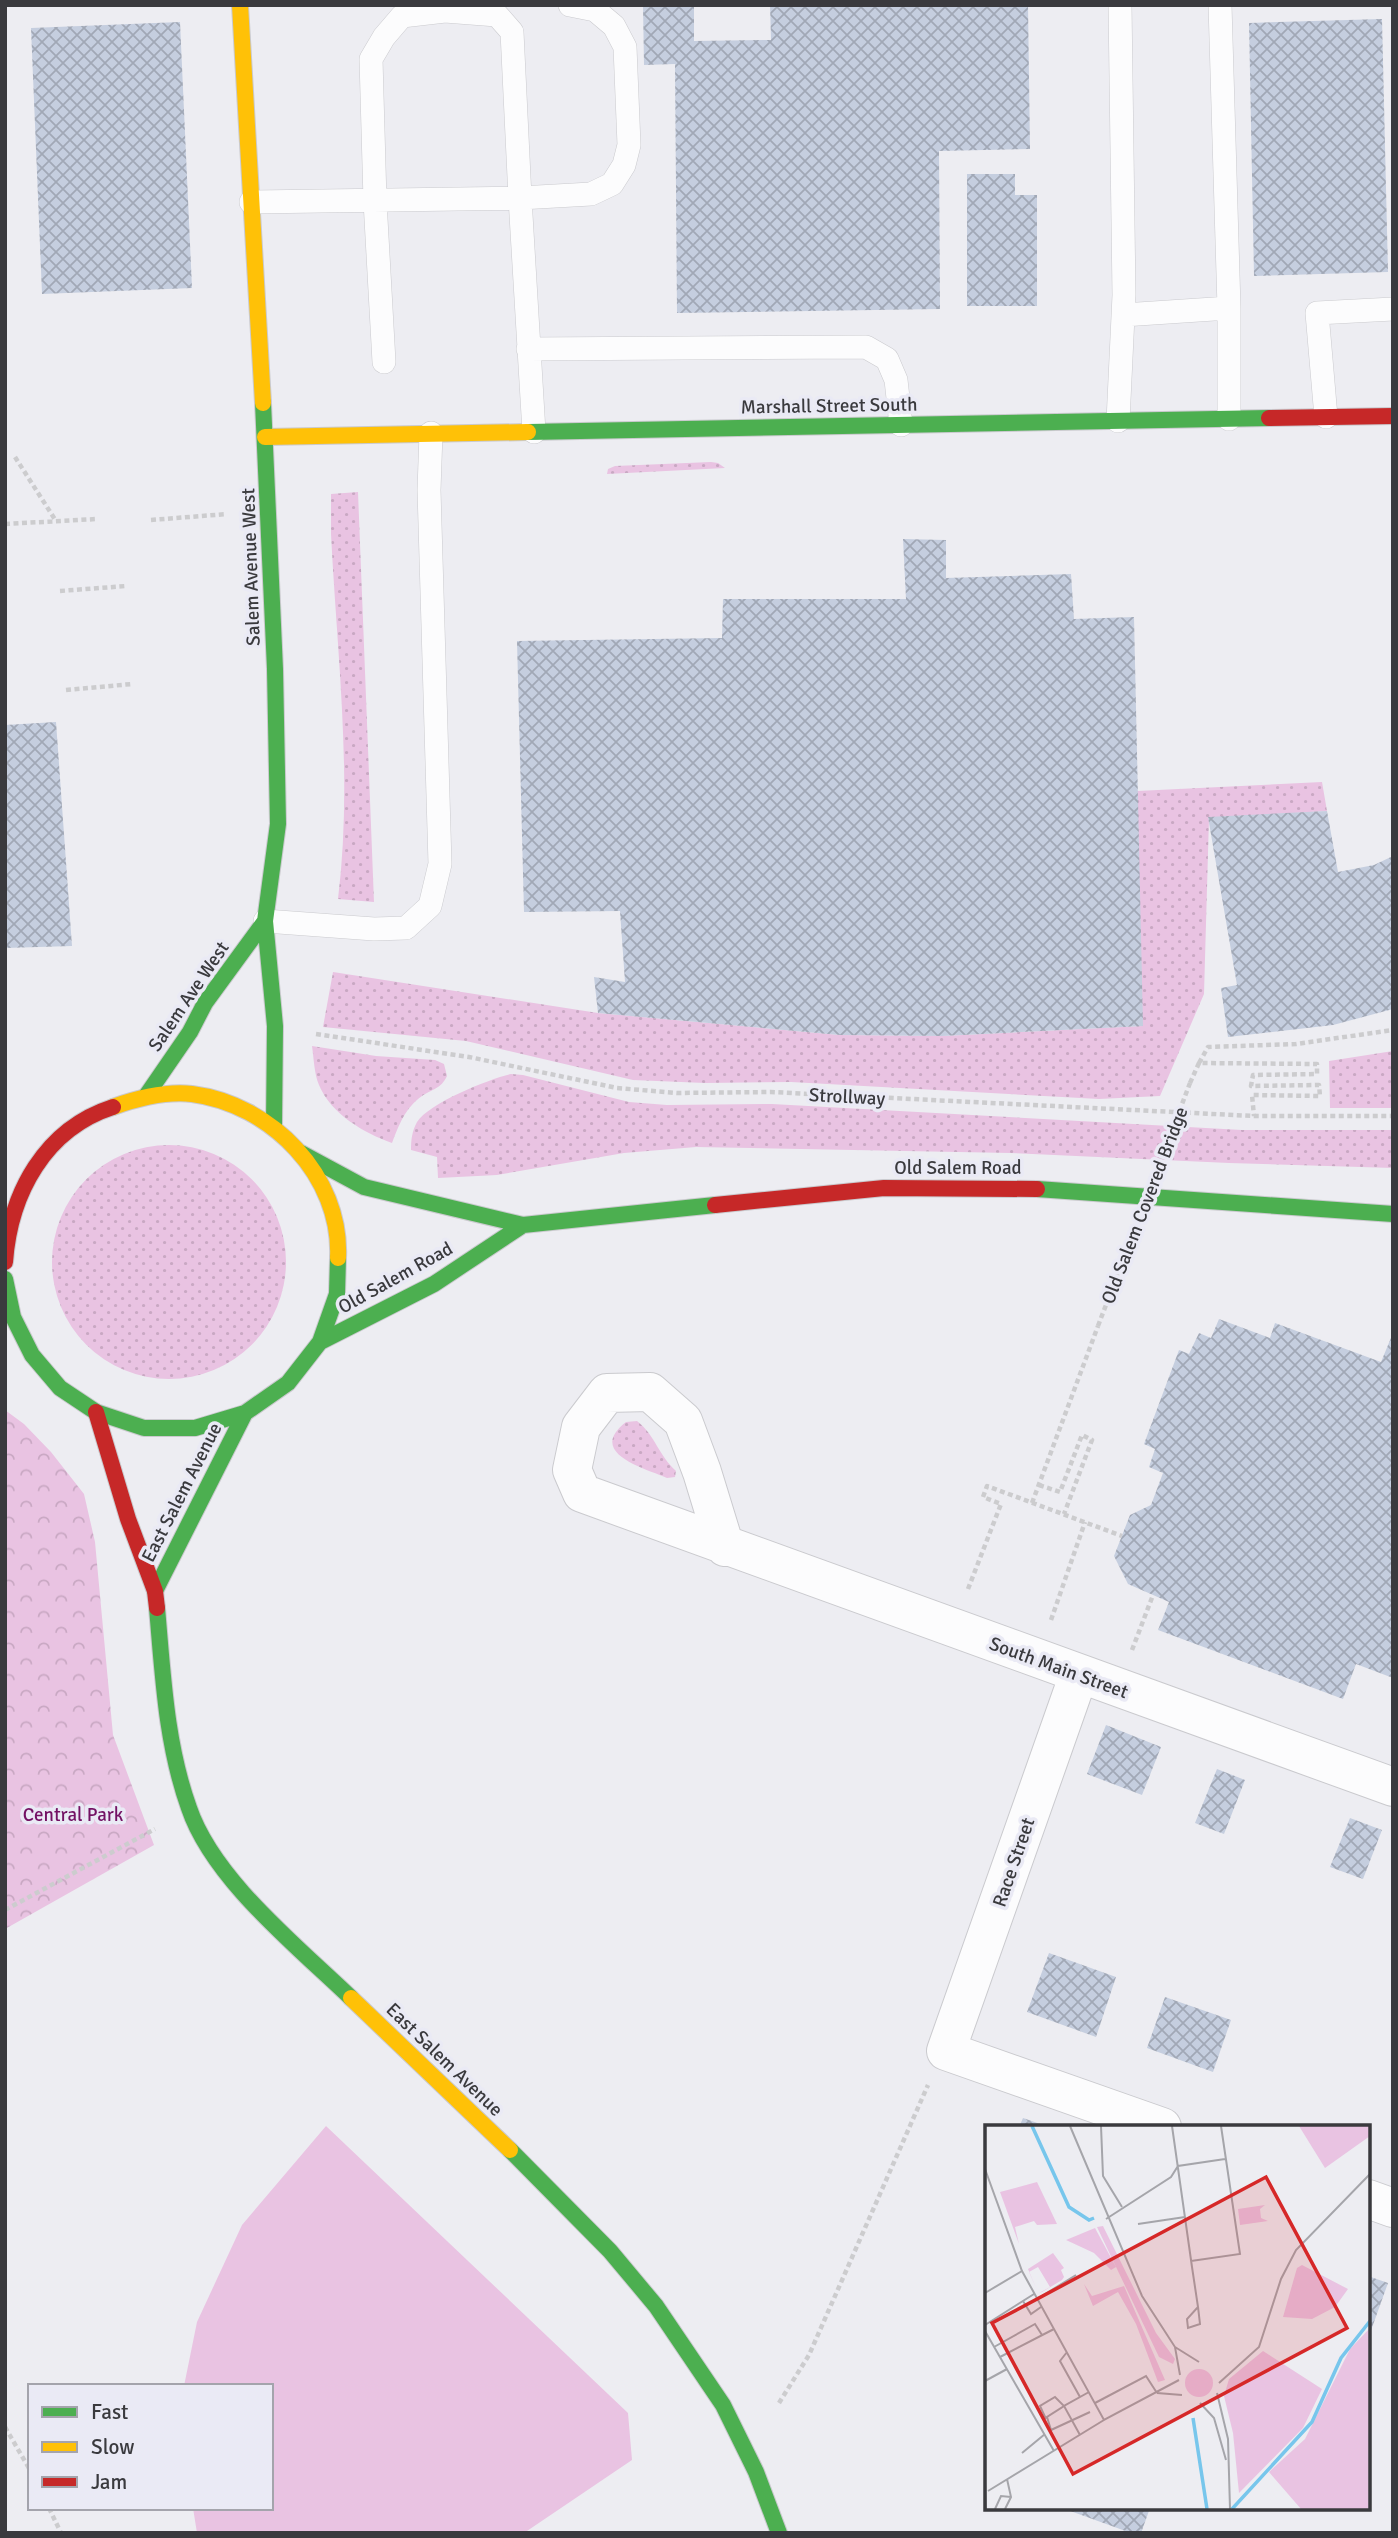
<svg xmlns="http://www.w3.org/2000/svg" width="1398" height="2538" font-family="Signika,sans-serif">
<defs>
<pattern id="grass-dots" width="8" height="8" patternUnits="userSpaceOnUse" patternTransform="scale(1.75)"><rect width="8" height="8" fill="#e9c3e2"/><path d="M2 2h.1M6 6h.1" fill="none" stroke="#c9a8c3" stroke-width="1.8" stroke-linecap="round"/></pattern>
<pattern id="park-crowns" width="20" height="18" patternUnits="userSpaceOnUse" patternTransform="scale(1.75)"><rect width="20" height="18" fill="#e9c3e2"/><path d="M2 6a3 3 0 1 1 6 0M12 15a3 3 0 1 1 6 0" fill="none" stroke="#c9a8c3"/></pattern>
<pattern id="building-cross-hatch" width="8" height="8" patternUnits="userSpaceOnUse" patternTransform="scale(1.75)"><rect width="8" height="8" fill="#c5cedf"/><path d="M0 0l8 8M0 8l8-8" fill="none" stroke="#a1a8b6"/></pattern>
</defs>
<rect width="100%" height="100%" fill="#ededf2"/>
<path fill="url(#grass-dots)" d="M711 462 718 463 725 468 607 474 608 469 615 466Z
M358 492 374 902 338 899C353 778 337 655 331 534V494Z
M1322 782 1327 811 1209 818 1204 994 1160 1096 1099 1099 791 1082 705 1083 633 1080 466 1041 323 1027 333 972 598 1013 840 1035 942 1036 1142 1026 1137 791Z
M312 1046 376 1056 435 1060 444 1064 447 1076C441 1089 432 1089 422 1096 405 1108 399 1125 392 1143 364 1133 331 1114 319 1085 314 1073 314 1059 312 1046Z
M1393 1051V1108H1330L1329 1061Z
M511 1074 523 1075 629 1102 667 1105 772 1104 1242 1130H1393V1168L1229 1163 1010 1153 696 1147 624 1153 497 1175 438 1178 437 1157 411 1150C411 1140 412 1131 417 1122 429 1103 489 1079 511 1074Z
M52 1262a117 117 0 1 1 234 0a117 117 0 1 1-234 0Z
M637 1421C655 1435 659 1456 676 1471L675 1477 667 1478C644 1468 586 1453 626 1422Z"/>
<path fill="url(#park-crowns)" d="M5 1410 24 1424 51 1452 84 1494 95 1542 113 1735 154 1845 5 1929Z"/>
<path fill="#e9c3e2" d="M326 2126 628 2413 632 2460 524 2533H197L193 2508H271V2386H184L197 2322 242 2225Z"/>
<path fill="url(#building-cross-hatch)" d="M643 5H694V41L771 40 770 5H1028L1030 149 939 151 940 309 677 313 675 64 644 65Z
M1382 19 1388 272 1254 276 1249 23Z
M180 22 192 288 42 294 31 28Z
M967 174H1015V195H1037V306H967Z
M903 539 946 540V578L1071 574 1074 619 1134 617 1143 1026 942 1036 840 1035 598 1013 594 977 625 982 620 911 524 912 517 641 722 638 723 599H906Z
M56 722 72 946 5 948V725Z
M1327 811 1338 872 1374 865 1393 856V1009L1333 1025 1228 1037 1221 988 1237 985 1208 817Z
M1219 1319 1270 1338 1275 1323 1381 1362 1393 1333V1678L1356 1664 1343 1699 1158 1630 1169 1602 1128 1584 1114 1556 1130 1515 1151 1505 1163 1473 1149 1467 1155 1449 1144 1444 1179 1350 1189 1354 1199 1333 1211 1338Z
M1106 1725 1161 1747 1142 1795 1087 1774Z
M1217 1769 1245 1780 1224 1834 1195 1823Z
M1350 1818 1382 1830 1363 1879 1330 1867Z
M1049 1953 1116 1977 1096 2037 1027 2012Z
M1165 1997 1231 2020 1213 2072 1147 2048Z
M1023 2118 1046 2126V2127H1019Z
M1368 2276 1388 2283 1369 2336H1368Z
M1062 2508H1150L1141 2533H1131Z"/>
<g fill="none" stroke-linecap="round" stroke-linejoin="round">
<g stroke="#cacace" stroke-width="24">
<path id="lane" d="M251 202 520 198 534 432
M1123 315 1229 308 1220 5
M528 349 866 347 887 359 896 380 901 425
M384 362 375 201 371 59 384 37 402 16 445 11 497 15 512 32 520 198 591 194 612 184 624 165 629 145 625 47 614 26 595 10 570 5
M1326 417 1317 313 1393 309
M1229 419V308
M1118 421 1124 295 1120 5
M265 921 374 929 406 928 430 906 440 864 429 490 431 433"/>
</g>
<g stroke="#cacace" stroke-width="40">
<path id="street" d="M725 1547 702 1472 683 1421 650 1392 607 1393 581 1427 572 1470 582 1493 1393 1787
M1079 1674 946 2051 1162 2127
M1368 2199 1393 2208"/>
</g>
<g stroke="#cacace" stroke-width="18">
<path id="fast" d="M263 403 275 669 278 824 265 921 275 1026 274 1127
M528 432 1269 418
M146 1096 190 1032 205 1003 265 921
M301 1153 364 1187 523 1225 715 1205
M1037 1189 1393 1214
M5 1279 13 1317 32 1355 60 1388 96 1412 144 1428H195L245 1413 288 1383 320 1342 337 1294 338 1258
M320 1342 434 1284 523 1225
M155 1591 245 1413
M157 1608C163 1676 166 1744 189 1808 213 1879 297 1946 351 1998
M510 2150 610 2251 656 2306 723 2405 756 2472 779 2533"/>
</g>
<g stroke="#cacace" stroke-width="18">
<path id="slow" d="M240 5 263 403
M265 437 528 432
M113 1107C138 1098 165 1091 192 1094 271 1104 342 1176 338 1258
M351 1998 510 2150"/>
</g>
<g stroke="#cacace" stroke-width="18">
<path id="jam" d="M1269 418 1393 416
M715 1205 884 1188 1037 1189
M5 1262C10 1193 45 1129 113 1107
M96 1412 128 1519 155 1591 157 1608"/>
</g>
<path stroke="#ccccce" stroke-width="4.5" stroke-dasharray="5 3.5" stroke-linecap="butt" d="M15 457 56 521
M151 520 227 514
M5 524 97 519
M60 591 126 586
M66 690 132 684
M316 1034 469 1057 617 1088 677 1093 771 1092 1254 1116H1393
M1199 1063 1208 1047 1296 1044 1393 1030
M1190 1083 1199 1063 1317 1064V1074L1253 1075 1251 1086 1319 1085 1320 1096 1252 1095 1254 1116
M1039 1485 1060 1492 1082 1435 1092 1440 1064 1514
M1032 1503 1098 1326
M968 1589 1001 1504 983 1497 987 1486 1122 1536
M1051 1620 1085 1522
M1132 1650 1153 1595
M5 1910 155 1829
M779 2403 809 2355 928 2085
M5 2427 30 2470
M49 2508 61 2533"/>
<use href="#lane" stroke="#fcfcfd" stroke-width="23"/>
<use href="#street" stroke="#fcfcfd" stroke-width="38"/>
<use href="#fast" stroke="#4caf50" stroke-width="16"/>
<use href="#slow" stroke="#ffc107" stroke-width="16"/>
<use href="#jam" stroke="#c62828" stroke-width="16"/>
<path stroke="#ccccce" stroke-width="4.5" stroke-dasharray="5 3.5" stroke-linecap="butt" d="M1098 1326 1190 1083"/>
</g>
<g text-anchor="middle" stroke-width="7" stroke-linejoin="round" paint-order="stroke">
<g font-size="19" fill="#3a3a3e" stroke="#eaeaf5">
<text transform="translate(829 405) rotate(-1)" y="7">Marshall Street South</text>
<text transform="translate(250 567) rotate(-92)" y="7">Salem Avenue West</text>
<text transform="translate(188 996) rotate(-56)" y="7">Salem Ave West</text>
<text transform="translate(847 1096) rotate(3)" y="7">Strollway</text>
<text x="958" y="1174">Old Salem Road</text>
<text transform="translate(1144 1205) rotate(-69)" y="7">Old Salem Covered Bridge</text>
<text transform="translate(395 1277) rotate(-29)" y="7">Old Salem Road</text>
<text transform="translate(181 1492) rotate(-63)" y="7">East Salem Avenue</text>
<text transform="translate(1059 1667) rotate(20)" y="7">South Main Street</text>
<text transform="translate(1013 1862) rotate(-71)" y="7">Race Street</text>
<text transform="translate(445 2059) rotate(44)" y="7">East Salem Avenue</text>
</g>
<g font-size="19" fill="#731264" stroke="#eaeaf5">
<text x="73" y="1821">Central Park</text>
</g>
</g>
<g transform="translate(985 2125)">
<rect width="385" height="385" fill="#ededf2"/>
<path d="M52 57 72 99 52 100 49 96 30 102 34 119 15 67ZM118 101 171 208 190 234 188 239 174 232 112 102ZM110 103 131 142 126 145 109 128 81 115ZM68 128 79 143 76 145 79 152 77 155 57 167 54 168 65 162 53 142 44 147 52 165 43 144ZM99 159 107 171 139 161 180 255 173 257 151 199 133 167 108 181ZM200 258a14 14 0 1 1 28 0a14 14 0 1 1-28 0Z" fill="#e9c3e2"/>
<path d="M280 80 275 84 276 93 283 96 255 100 253 84Z" fill="#e9c3e2"/>
<path d="M385 203V384H316L284 347 320 314 365 224ZM278 226 337 264 318 303 254 368 248 308 239 271 244 254Z" fill="#e9c3e2"/>
<path d="M314 1H385V11L340 43ZM317 140 363 164 350 182 327 194 298 192 312 143Z" fill="#e9c3e2"/>
<path fill="none" stroke="#77c6ec" stroke-width="3.5" d="M47 1 84 82 104 95 109 93M208 293 222 384M247 384 327 297 356 233 385 196"/>
<path fill="none" stroke="#a5a5aa" stroke-width="2" d="M85 1 157 171 190 222 195 250M116 1 118 51 137 82M187 1 207 142 213 182 215 199 203 203 202 194 213 182M0 44 37 146 119 295 194 255M121 94 186 52 193 41 240 34M153 99 200 92M206 136 255 129 236 1M0 168 37 146M52 174 91 150M38 176 46 189 56 182M0 200 49 169M0 206 69 326M9 222 50 199 57 210M190 222 214 237M82 227 75 236 95 272M15 232 69 204M0 256 22 244M234 258 274 222 296 154 311 125 385 49M172 268 197 270M232 268 243 314 245 384M110 278 161 251 172 268M215 278 229 293 241 335M61 294 55 281 70 272 79 281 62 292 66 305 105 287M95 310 79 281 104 267M37 328 60 309M0 357 1 384M3 366 119 295M10 384 16 371 26 372M20 384 26 372 22 354"/>
<path fill="#d62828" fill-opacity="0.15" stroke="#d62828" stroke-width="3.5" d="M281 52 362 203 88 349 7 198Z"/>
<rect width="385" height="385" fill="none" stroke="#3a3a3e" stroke-width="3.5"/>
</g>
<rect width="1398" height="2538" fill="none" stroke="#3a3a3e" stroke-width="14"/>
<rect x="28" y="2384" width="245" height="126" fill="#eaeaf5" stroke="#a4a4ac" stroke-width="2"/>
<rect x="42" y="2407" width="35" height="10" fill="#4caf50" stroke="#a4a4ac" stroke-width="2"/>
<text x="91" y="2419" font-size="21" fill="#3a3a3e">Fast</text>
<rect x="42" y="2442" width="35" height="10" fill="#ffc107" stroke="#a4a4ac" stroke-width="2"/>
<text x="91" y="2454" font-size="21" fill="#3a3a3e">Slow</text>
<rect x="42" y="2477" width="35" height="10" fill="#c62828" stroke="#a4a4ac" stroke-width="2"/>
<text x="91" y="2489" font-size="21" fill="#3a3a3e">Jam</text>
</svg>
